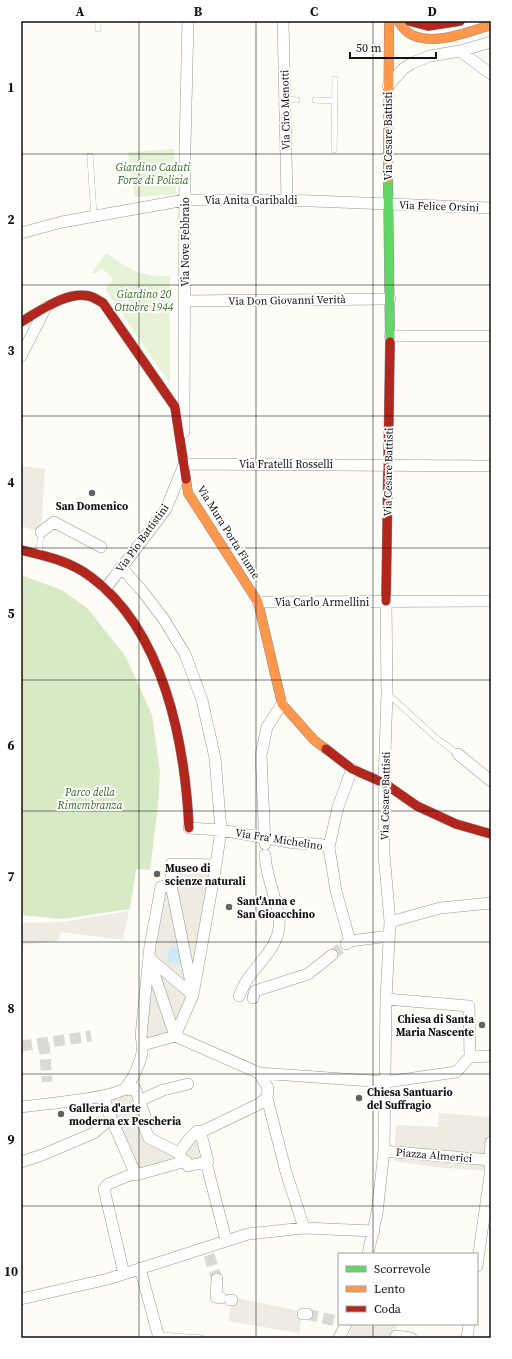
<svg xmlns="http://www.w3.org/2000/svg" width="512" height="1359" font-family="'Source Serif 4',serif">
<rect width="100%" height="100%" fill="#fdfcf7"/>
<path fill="#e7f3d7" d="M174 149 176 194 135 197 128 152Z
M106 253C130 269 139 277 170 276V384L105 289 113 279 102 268 94 274 92 273Z"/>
<path fill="#d8eac5" d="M21 575 62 590 88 609 126 657 152 715 160 772 158 806 150 870 136 869 130 909 62 919 21 915Z"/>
<path fill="#edebe2" d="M21 466 45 469 41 532 21 526Z
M168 864 220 865 211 932 197 986 173 1043 140 1045 158 882H168Z
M129 911 123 940 61 932 58 941 21 945V923L62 922Z
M135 1088 149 1138 179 1153 197 1131 208 1161 136 1175 104 1099Z
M439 1113 491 1117V1171L434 1167 394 1161 396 1125 438 1127Z
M233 1297 303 1312 299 1333 228 1321Z
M353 1324H397L396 1338H348Z"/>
<path fill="#cde8f7" d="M170 947 182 949 180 964 167 962Z"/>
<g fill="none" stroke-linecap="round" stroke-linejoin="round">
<path stroke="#dad9d4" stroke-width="11" stroke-dasharray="11 5.5" stroke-linecap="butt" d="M332 955 346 944
M44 1043 47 1082
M21 1046 91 1036
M209 1255 217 1279
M307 1314 336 1321"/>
<g stroke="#979795" stroke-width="6">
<path id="lane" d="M98 21V29
M285 99 297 100
M315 100 335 101
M334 150 335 79
M90 156 94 216
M39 551 41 532
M387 693 435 737 458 754
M158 1335 201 1338"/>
</g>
<g stroke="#979795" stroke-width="12">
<path id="street" d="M283 21 287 200
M460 51 491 74
M388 86 403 69 412 63 430 56 460 51 491 42
M21 233 62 222 185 200H287L491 208
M184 301 390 299
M390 336H491
M21 356 46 307
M184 432 185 146 188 21
M184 464 491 466
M41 532 54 522 101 547
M121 567 143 592 163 618 185 654 202 700 215 758 221 830 216 865 193 995 175 1036
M106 588 166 509 184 465
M258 602 491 601
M458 754 491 781
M189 828 221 830 294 843 319 844 329 847 336 891 350 941
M265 844 261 755 267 727 282 704
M329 847 338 807 352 769
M171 885 192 988
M390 922 440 908 491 903
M346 944 350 941 389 936
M149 958 193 995
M150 962 175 1036
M239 996C242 990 245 982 249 977 262 959 282 943 279 918 276 896 266 877 265 855
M253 998 255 991 308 974 332 955
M386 999 469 1006 470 1057
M175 1036 259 1073 386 1082 456 1072 470 1057 491 1056
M143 1045 175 1036
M259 1073 268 1088 267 1098 286 1172 304 1228
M128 1086 129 1090 135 1088 145 1116 141 1119 149 1138 179 1153 183 1162
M103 1096 111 1118 136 1175 186 1161 188 1166 206 1162
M139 1101 163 1090 188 1084
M21 1107C42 1104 110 1099 124 1089 128 1086 130 1081 133 1077 140 1062 145 1052 141 1036L150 946 161 887 171 885V864L216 865
M199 1133 201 1134 208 1161 206 1162 226 1240
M384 1151 490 1160 491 1142
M179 1153 190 1138 197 1131 199 1133 257 1105 267 1098
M21 1162 42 1155 94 1133 111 1118
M368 1254 377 1213 384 1151 386 999 390 922 384 854V783L387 693 386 601
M477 1266 490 1175V1160
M140 1268 159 1338
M124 1274 104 1189 108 1184 135 1173
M217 1279 216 1297 221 1298
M21 1299 108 1279 248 1234 304 1228 374 1231
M230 1300H232
M303 1314H307
M396 1336 411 1338
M339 1338 346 1324
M467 1338 469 1324"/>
</g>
<g stroke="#8e8d8b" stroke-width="10">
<path id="fast" d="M388 178 390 342"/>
</g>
<g stroke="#8e8d8b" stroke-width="10">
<path id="slow" d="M398 21C400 24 403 28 406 31 427 49 468 32 491 25
M388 178 389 21
M186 479 188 493 258 602 282 704 314 740 326 749"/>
</g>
<g stroke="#8e8d8b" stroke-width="10">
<path id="jam" d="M409 21 428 26 460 21
M21 322C40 311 66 291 89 296 94 297 99 301 103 303L175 407 186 479
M21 550C46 556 70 561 91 577 164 631 185 743 189 828
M386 601 390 342
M326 749 352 769 384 783 417 806 456 824 491 834"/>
</g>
<use href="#lane" stroke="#fffffe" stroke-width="5.5"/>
<use href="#street" stroke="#fffffe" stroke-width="11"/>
<use href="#fast" stroke="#63d668" stroke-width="9"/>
<use href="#slow" stroke="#ff974d" stroke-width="9"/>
<use href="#jam" stroke="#b3261e" stroke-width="9"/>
</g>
<path fill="none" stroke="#111" stroke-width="1" stroke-opacity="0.55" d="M139 21V1338M256 21V1338M373 21V1254M21 154H491M21 285H491M21 416H491M21 548H491M21 680H491M21 811H491M21 942H491M21 1074H491M21 1206H491M373 1324V1338"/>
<g fill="#646362" stroke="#fff" stroke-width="1.5">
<circle cx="92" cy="493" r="4"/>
<circle cx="157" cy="874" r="4"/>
<circle cx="229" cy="907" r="4"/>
<circle cx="482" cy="1025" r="4"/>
<circle cx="359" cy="1098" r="4"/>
<circle cx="61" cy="1114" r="4"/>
</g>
<g text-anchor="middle" stroke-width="4" stroke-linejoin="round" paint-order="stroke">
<g font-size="11" fill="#111" stroke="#fff">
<text transform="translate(285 110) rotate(-91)" y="4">Via Ciro Menotti</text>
<text transform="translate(388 136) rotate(-90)" y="4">Via Cesare Battisti</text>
<text x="251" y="204">Via Anita Garibaldi</text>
<text transform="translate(439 206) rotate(2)" y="4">Via Felice Orsini</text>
<text transform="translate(185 242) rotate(-90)" y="4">Via Nove Febbraio</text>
<text transform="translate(287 300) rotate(-1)" y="4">Via Don Giovanni Verità</text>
<text x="286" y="468">Via Fratelli Rosselli</text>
<text transform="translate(388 472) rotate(-89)" y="4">Via Cesare Battisti</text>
<text transform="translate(229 532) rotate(58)" y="4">Via Mura Porta Fiume</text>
<text transform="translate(142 538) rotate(-54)" y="4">Via Pio Battistini</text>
<text x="322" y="606">Via Carlo Armellini</text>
<text transform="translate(385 796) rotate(-89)" y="4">Via Cesare Battisti</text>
<text transform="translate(279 839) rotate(9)" y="4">Via Fra' Michelino</text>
<text transform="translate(434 1155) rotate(5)" y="4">Piazza Almerici</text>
</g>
<g font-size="11" font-style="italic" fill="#2f6b1f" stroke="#fff">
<text x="153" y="171">Giardino Caduti<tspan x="153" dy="13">Forze di Polizia</tspan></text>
<text x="144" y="298">Giardino 20<tspan x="144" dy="13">Ottobre 1944</tspan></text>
<text x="90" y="796">Parco della<tspan x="90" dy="13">Rimembranza</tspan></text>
</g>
<g font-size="11" font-weight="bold" fill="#111" stroke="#fff" text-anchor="start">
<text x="92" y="510" text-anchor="middle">San Domenico</text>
<text x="165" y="872">Museo di<tspan x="165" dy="13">scienze naturali</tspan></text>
<text x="237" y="905">Sant'Anna e<tspan x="237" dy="13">San Gioacchino</tspan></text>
<text x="474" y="1023" text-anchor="end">Chiesa di Santa<tspan x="474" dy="13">Maria Nascente</tspan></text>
<text x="367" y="1096">Chiesa Santuario<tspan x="367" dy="13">del Suffragio</tspan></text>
<text x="69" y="1112">Galleria d'arte<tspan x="69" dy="13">moderna ex Pescheria</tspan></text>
</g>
</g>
<rect width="512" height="1359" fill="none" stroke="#ffffff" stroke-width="44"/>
<rect x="338" y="1253" width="140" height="72" fill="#ffffff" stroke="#a0a0a0"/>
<rect x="346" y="1266" width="20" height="6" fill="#63d668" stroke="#a0a0a0"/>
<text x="374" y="1273" font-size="12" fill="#111111">Scorrevole</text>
<rect x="346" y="1286" width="20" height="6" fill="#ff974d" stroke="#a0a0a0"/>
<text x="374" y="1293" font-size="12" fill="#111111">Lento</text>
<rect x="346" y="1306" width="20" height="6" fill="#b3261e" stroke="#a0a0a0"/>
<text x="374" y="1313" font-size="12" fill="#111111">Coda</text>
<path d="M350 52v6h86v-6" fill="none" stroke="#111111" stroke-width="2"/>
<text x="356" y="52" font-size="12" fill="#111111" stroke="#ffffff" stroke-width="3" paint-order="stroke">50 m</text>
<rect x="22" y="22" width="468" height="1315" fill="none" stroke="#111" stroke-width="1.5"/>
<g font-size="13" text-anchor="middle" font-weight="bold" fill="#111">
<text x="80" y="16">A</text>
<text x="198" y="16">B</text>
<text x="314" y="16">C</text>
<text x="432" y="16">D</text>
<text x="11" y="92">1</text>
<text x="11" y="224">2</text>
<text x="11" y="355">3</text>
<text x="11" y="487">4</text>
<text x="11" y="618">5</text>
<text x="11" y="750">6</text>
<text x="11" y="881">7</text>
<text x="11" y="1013">8</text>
<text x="11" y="1144">9</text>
<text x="11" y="1276">10</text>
</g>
</svg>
